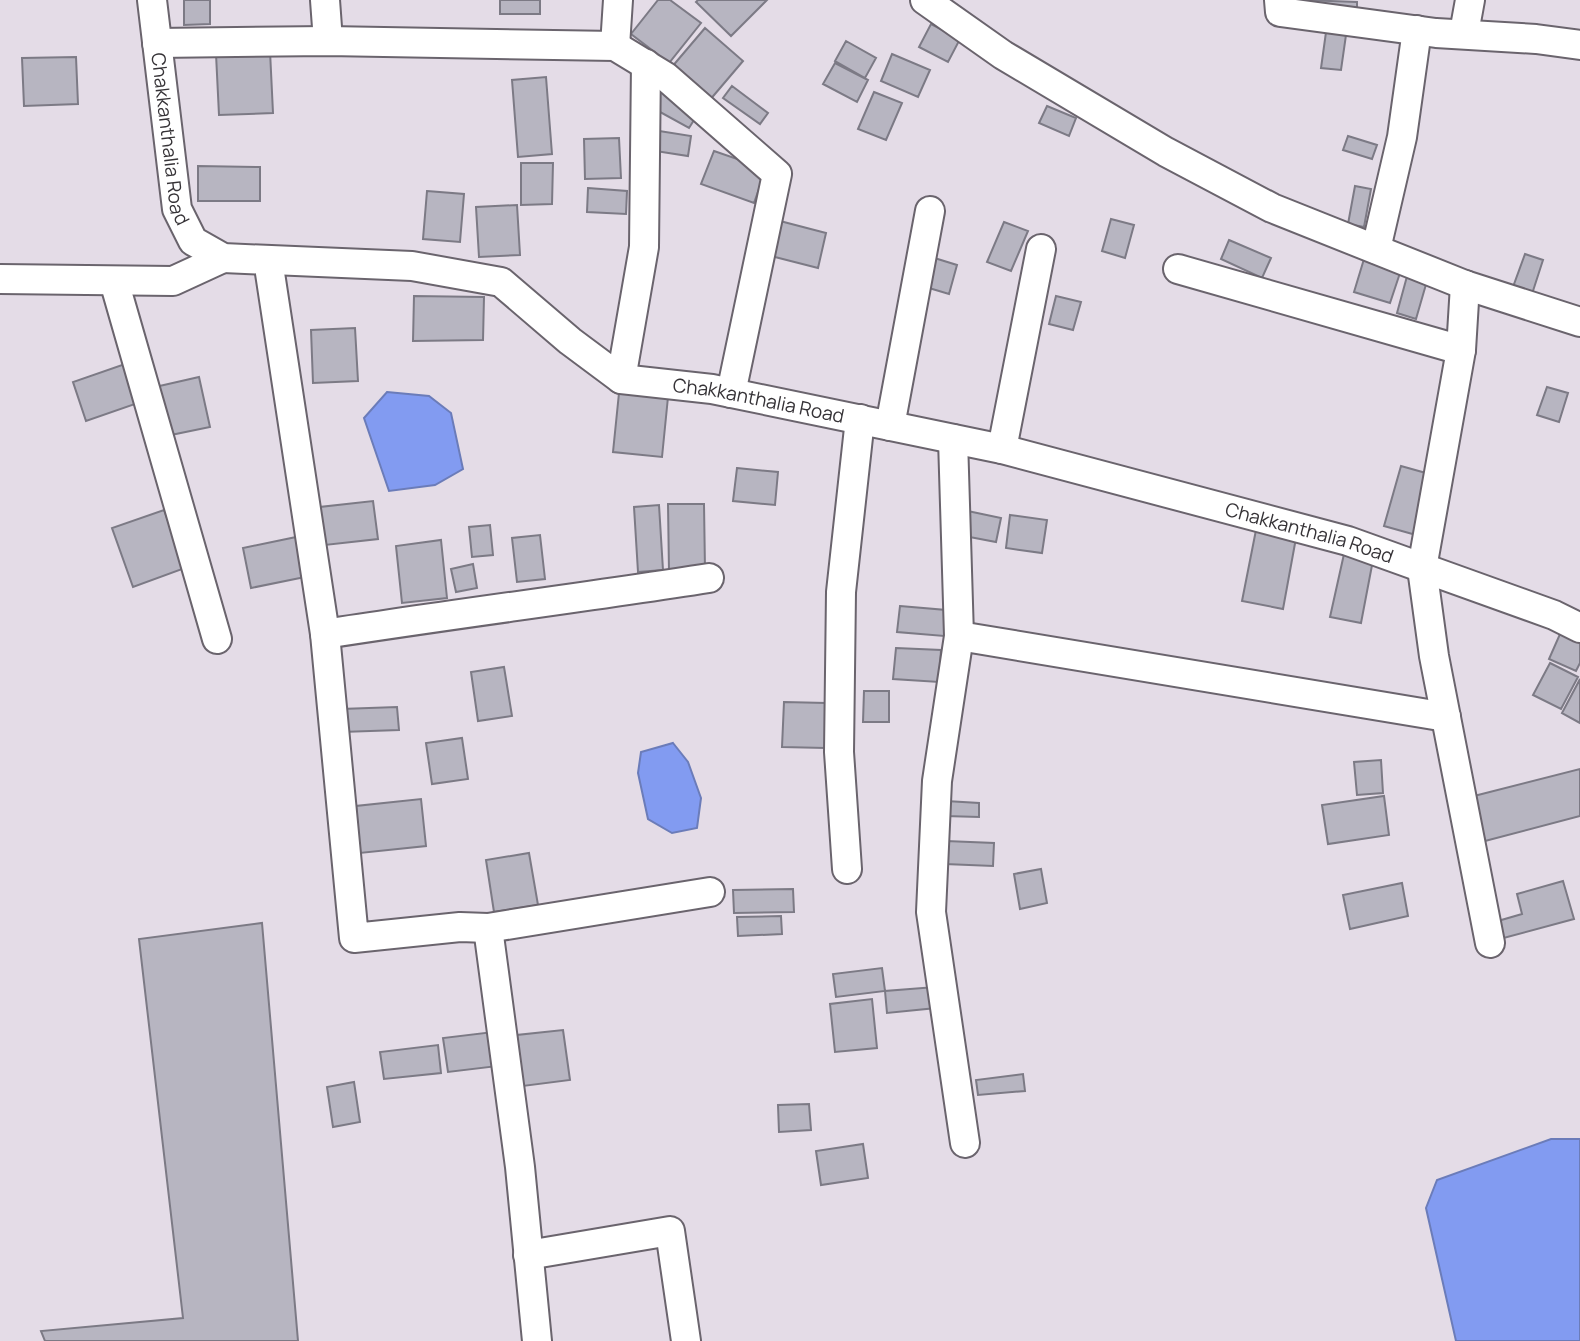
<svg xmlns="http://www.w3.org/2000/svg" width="1580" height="1341" font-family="Manrope,sans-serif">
<rect width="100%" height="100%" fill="#e4dce7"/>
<path fill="#829bf1" stroke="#6b7cb9" stroke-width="2" d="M387 392 429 396 451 413 463 469 435 485 389 491 364 418Z
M673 743 688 762 701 798 697 828 672 833 648 819 638 773 641 752Z
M1551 1139H1580V1341H1456L1426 1208 1437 1180Z"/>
<path fill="#b7b5c1" stroke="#7c7a85" stroke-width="2" d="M184 0H210V24L184 25Z
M500 0H540V14H500Z
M658 0H670L701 23 669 63 631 34Z
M698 0H767L731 36 696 2Z
M1304 0 1357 2V13L1303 11Z
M931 24 960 39 948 62 919 47Z
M1327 25 1347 28 1341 70 1321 68Z
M705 28 743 61 709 101 671 68Z
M846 41 876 58 865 78 835 61Z
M270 51 273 113 219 115 216 54Z
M892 54 930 70 918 97 881 81Z
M76 57 78 104 24 106 22 58Z
M835 63 868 80 857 102 823 84Z
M546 77 552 154 518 157 512 80Z
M732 86 768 113 760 124 723 98Z
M660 90 699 112 689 128 651 107Z
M874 92 902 103 886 140 858 129Z
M1047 106 1076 118 1069 136 1039 123Z
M653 130 691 136 688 156 649 150Z
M1348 136 1377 145 1372 159 1343 150Z
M619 138 621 178 585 179 584 139Z
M714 151 766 169 754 203 701 184Z
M521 163H553L552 204 521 205Z
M198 166 260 167V201H198Z
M1355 186 1371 189 1364 227 1348 224Z
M588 188 627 191 626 214 587 212Z
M427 191 464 194 460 242 423 239Z
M517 205 520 255 479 257 476 207Z
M1111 219 1134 225 1125 258 1102 251Z
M780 221 826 233 818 268 771 256Z
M1004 222 1028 231 1011 271 987 262Z
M1229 240 1271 258 1262 278 1221 259Z
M1525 254 1543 260 1532 294 1513 287Z
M928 256 957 265 949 294 919 285Z
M1364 259 1401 270 1390 303 1354 292Z
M1409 269 1429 274 1416 319 1397 313Z
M414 296 484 297 483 340 413 341Z
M1056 296 1081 302 1073 330 1049 324Z
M355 328 358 381 313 383 311 330Z
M125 364 138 403 86 421 73 382Z
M199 377 210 427 166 436 155 387Z
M1547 387 1568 393 1559 422 1537 415Z
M619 393 668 397 662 457 613 452Z
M1401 466 1433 475 1416 535 1384 526Z
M737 468 778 472 775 505 733 501Z
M373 501 378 539 325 545 320 507Z
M668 504H704L705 570 669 572Z
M659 505 663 570 638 572 634 507Z
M164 510 185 568 133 587 112 528Z
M963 510 1001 518 996 542 959 535Z
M1010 515 1047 520 1042 553 1006 548Z
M490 525 493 555 472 557 469 527Z
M1256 530 1296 538 1283 609 1242 601Z
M540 535 545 579 517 582 512 538Z
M301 536 310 576 251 588 243 548Z
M441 540 447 598 402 603 396 546Z
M1344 554 1373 560 1361 623 1330 617Z
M473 564 477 588 456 592 451 569Z
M900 606 946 610 944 636 897 632Z
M1560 634 1580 643V663L1576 671 1549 659Z
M896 648 941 650 939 682 893 679Z
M1550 663 1578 677 1561 709 1533 695Z
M504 667 512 716 478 721 471 672Z
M1580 679V723L1562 713Z
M864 691H889V722H863Z
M784 702 826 703 825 748 782 747Z
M397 707 399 730 342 732 341 709Z
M462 738 468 779 432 784 426 743Z
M1381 760 1383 793 1357 795 1354 762Z
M1580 769V816L1485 841 1474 796Z
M1384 796 1389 835 1328 844 1322 805Z
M421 799 426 846 360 853 356 806Z
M946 801 979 803V817L945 816Z
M946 841 994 843 993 866 945 864Z
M529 853 538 905 494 912 486 860Z
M1041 869 1047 903 1020 909 1014 874Z
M1563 881 1574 919 1496 940 1491 923 1522 914 1517 894Z
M1402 883 1408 916 1350 929 1343 895Z
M793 889 794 912 734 913 733 890Z
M781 916 782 934 738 936 737 917Z
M262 923 298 1341H45L41 1331 183 1318 139 939Z
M882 968 885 991 836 997 833 974Z
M935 987 936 1008 887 1013 885 991Z
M872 999 877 1048 835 1052 830 1004Z
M563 1030 570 1080 523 1086 517 1035Z
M493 1032 498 1066 448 1072 443 1038Z
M438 1045 441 1073 384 1079 380 1052Z
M1023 1074 1025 1091 978 1095 976 1080Z
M354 1082 360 1122 333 1127 327 1087Z
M809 1104 811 1130 779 1132 778 1105Z
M863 1144 868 1178 821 1185 816 1151Z"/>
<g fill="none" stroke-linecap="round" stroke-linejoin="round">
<g stroke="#6a646d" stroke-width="32">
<g id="minor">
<path id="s1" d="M152 0 177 209 193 241 223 258 412 266 501 282 570 341 621 379 712 389 1002 449 1348 541 1554 615 1580 628"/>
<path d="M325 0 328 41"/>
<path d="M925 0 1003 55 1166 152 1272 208 1465 285 1580 322"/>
<path d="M1279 0 1280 12 1436 33 1536 39 1580 45"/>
<path d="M1464 33 1470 0"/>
<path d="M157 43 328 41 615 46 666 77 777 174 731 393"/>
<path d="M615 46 618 0"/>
<path d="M1376 249 1402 137 1417 30"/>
<path d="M268 260 325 634 354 938 460 927 488 928 710 892"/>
<path d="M1178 269 1461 350"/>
<path d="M0 279 173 281 223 258"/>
<path d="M114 281 217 639"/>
<path d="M1465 285 1461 350 1422 568 1434 656 1490 943"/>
<path d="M621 379 644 247 646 64"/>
<path d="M890 426 930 211"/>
<path d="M953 439 959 636 937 781 931 912 965 1143"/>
<path d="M1002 449 1041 249"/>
<path d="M325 634C453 614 581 598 709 578"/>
<path d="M959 636 1446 717"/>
<path d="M847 869 839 752 841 592 860 419"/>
<path d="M488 928 520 1167 537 1341"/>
<path d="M528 1255 670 1231 686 1341"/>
</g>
</g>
<use href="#minor" stroke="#fff" stroke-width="28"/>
</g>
<g text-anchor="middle" stroke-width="5" stroke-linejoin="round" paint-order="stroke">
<g font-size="19" fill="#363337" stroke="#e4dce7">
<text dy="7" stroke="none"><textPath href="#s1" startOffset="140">Chakkanthalia Road</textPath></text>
<text dy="7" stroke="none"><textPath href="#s1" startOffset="854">Chakkanthalia Road</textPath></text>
<text dy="7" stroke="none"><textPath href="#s1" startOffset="1421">Chakkanthalia Road</textPath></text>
</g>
</g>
</svg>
